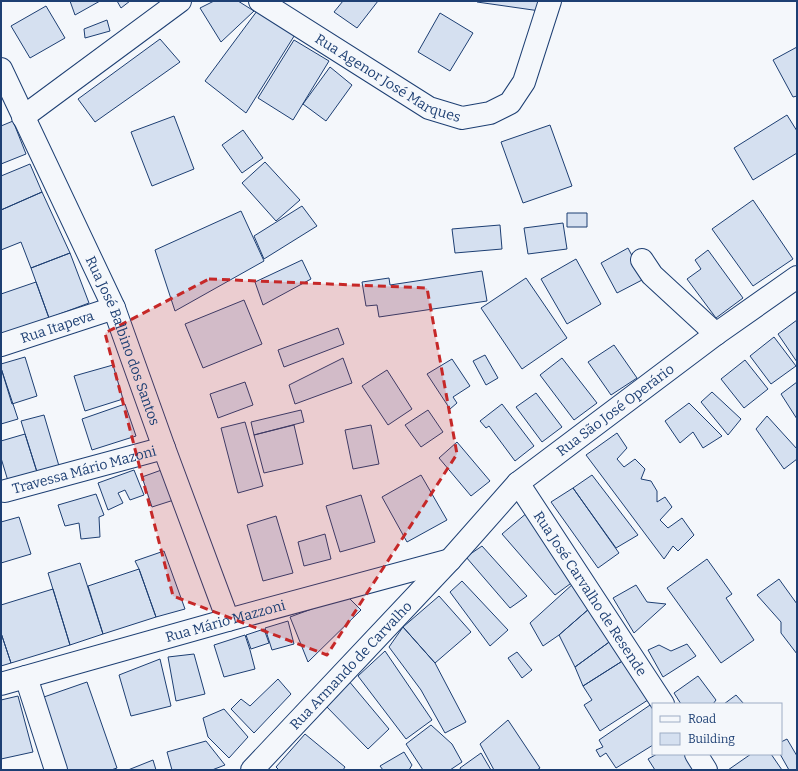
<svg xmlns="http://www.w3.org/2000/svg" width="798" height="771" font-family="Bitter,serif">
<rect width="100%" height="100%" fill="#f4f7fb"/>
<path fill="#d5e0f0" stroke="#1d3f73" d="M70 1H100L75 15Z
M117 1H130L121 8Z
M214 1H238L254 11 221 42 200 8Z
M343 1H378L357 28 334 12Z
M478 1H541L540 11 477 2Z
M46 6 65 38 30 58 11 26Z
M257 11 296 33 246 113 205 81Z
M440 13 473 33 450 71 418 52Z
M107 20 110 31 85 38 84 29Z
M160 39 180 62 95 122 78 99Z
M294 40 329 61 293 120 258 98Z
M797 47V96L793 97 773 60Z
M330 67 352 85 326 121 303 104Z
M787 115 797 131V153L753 180 734 148Z
M174 116 194 169 152 186 131 132Z
M13 121 26 154 1 164V126Z
M550 125 572 186 523 203 501 142Z
M243 130 263 158 242 173 222 145Z
M265 162 300 200 276 221 242 183Z
M30 164 42 192 1 210V176Z
M42 192 70 253 31 268 21 242 1 250V210Z
M753 200 793 259 753 286 712 229Z
M302 206 317 226 264 259 254 236Z
M241 211 264 261 175 311 155 250Z
M567 213H587V227H567Z
M563 223 567 249 528 254 524 228Z
M500 225 502 249 455 253 452 229Z
M628 248 644 279 617 293 601 263Z
M708 250 743 298 716 318 687 279 701 269 695 260Z
M70 253 89 303 49 318 31 268Z
M576 259 601 304 567 324 541 279Z
M302 260 311 279 263 305 255 282Z
M482 271 487 301 379 317 377 305 366 306 362 282 389 278 390 285Z
M526 278 567 338 522 369 481 308Z
M36 282 49 318 1 335V294Z
M244 300 262 344 203 368 185 324Z
M797 320V362L778 334Z
M338 328 344 344 284 367 278 350Z
M774 337 796 366 771 384 750 356Z
M614 345 637 378 611 395 588 362Z
M485 355 498 378 486 385 473 361Z
M25 357 37 396 12 404 1 368V364Z
M343 358 352 383 295 404 289 385Z
M562 358 597 403 574 420 540 375Z
M452 359 470 386 453 397 457 403 450 409 427 374Z
M745 360 768 389 744 408 721 379Z
M113 365 123 399 85 411 74 376Z
M1 368 18 419 1 424Z
M387 370 412 409 388 425 362 386Z
M245 382 253 405 218 418 210 394Z
M797 382V419L781 394Z
M712 392 741 419 728 435 701 402Z
M536 393 562 427 542 442 516 407Z
M689 403 722 436 703 448 693 432 680 443 665 421Z
M125 404 136 436 92 450 82 419Z
M502 404 534 446 515 461 489 426 486 428 480 421Z
M301 410 304 422 254 435 251 422Z
M428 410 443 432 421 447 405 425Z
M44 415 59 466 37 472 21 421Z
M767 416 797 449V459L784 469 756 429Z
M245 422 263 486 238 493 221 428Z
M294 425 303 464 264 473 254 435Z
M371 425 379 464 353 469 345 430Z
M617 433 627 448 617 459 624 467 635 459 645 469 641 479 651 481 657 491V502L665 497 672 507 660 520 668 528 682 518 694 535 678 551 673 546 664 559 586 455Z
M25 434 37 472 8 481 1 458V441Z
M457 442 490 481 471 496 439 458Z
M167 468 177 499 152 507 142 477Z
M134 470 144 495 130 500 125 490 118 493 123 503 108 510 98 483Z
M421 475 447 520 407 542 382 497Z
M592 475 638 535 616 548 573 488Z
M573 488 619 553 598 568 551 502Z
M96 494 104 515 99 517 100 537 81 539 79 523 65 526 58 505Z
M361 495 375 542 340 552 326 506Z
M528 512 574 581 555 595 502 534Z
M276 516 293 573 263 581 247 525Z
M19 517 31 554 1 563V522Z
M325 534 331 559 304 566 298 542Z
M482 546 527 596 510 608 466 557Z
M164 551 185 609 156 617 139 569 135 561Z
M707 559 732 594 726 598 754 640 721 663 667 588Z
M80 563 103 634 70 645 48 573Z
M139 569 156 617 103 634 88 586Z
M779 579 797 604V654L781 633V622L757 595Z
M462 581 508 630 490 646 450 592Z
M574 583 590 608 559 635 543 646 530 623Z
M636 585 647 602 666 604 634 633 613 598Z
M53 589 70 645 11 663 1 633V605Z
M347 596 361 610 308 662 290 617Z
M439 596 471 632 435 663 403 627Z
M590 608 612 640 575 667 559 635Z
M288 621 294 644 272 650 265 628Z
M403 627 435 663 466 722 445 733 421 690 389 647Z
M264 629 269 643 251 649 246 635Z
M1 633 11 663 1 666Z
M245 635 250 650 255 669 224 677 214 645Z
M612 640 624 660 583 686 575 667Z
M687 644 696 656 663 677 648 650 659 645 671 651Z
M385 651 432 720 406 739 358 676Z
M517 652 532 670 522 678 508 658Z
M194 654 205 694 176 701 168 657Z
M160 659 171 706 131 716 119 675Z
M624 660 651 698 600 731 584 705 592 700 583 686Z
M698 676 716 700 713 704H681L674 693Z
M278 679 291 694 254 733 231 709 241 699 250 706Z
M348 680 389 729 368 749 324 704Z
M87 682 117 768 111 770H64L41 698Z
M736 695 744 704H724Z
M18 696 33 752 1 759V700Z
M653 703V745L616 768 606 753 600 757 596 750 603 747 599 740Z
M224 709 248 737 229 758 208 737 203 718Z
M508 720 540 768 537 770H494L480 744Z
M431 725 452 744 462 762 450 770H423L406 744Z
M305 734 345 767 343 770H279L276 767Z
M787 739 797 756V770H789L780 754H781V742Z
M206 741 225 765 212 770H172L167 752Z
M404 752 412 765 409 770H383L380 766Z
M481 753 491 770H461L460 768Z
M657 754H685L696 770H655L648 759Z
M751 754H771L782 770H728Z
M153 760 156 770H128Z"/>
<g fill="none" stroke-linecap="round" stroke-linejoin="round">
<g stroke="#1d3f73" stroke-width="24">
<g id="street">
<path id="s1" d="M260 1 429 108 462 118 490 113 510 103 524 82 550 1"/>
<path id="s2" d="M1 69 114 308 164 448 228 620"/>
<path d="M23 117 180 1"/>
<path d="M642 260 652 275 716 334"/>
<path id="s3" d="M1 345 114 308"/>
<path id="s4" d="M518 483 663 704"/>
<path id="s5" d="M5 491 164 448"/>
<path d="M26 677 56 770"/>
<path d="M696 754 706 770"/>
</g>
</g>
<g stroke="#1d3f73" stroke-width="24">
<g id="secondary">
<path id="s6" d="M1 684 228 620 450 560"/>
<path id="s7" d="M252 770 450 560 518 483 716 334 797 277"/>
</g>
</g>
<use href="#street" stroke="#f4f7fb" stroke-width="22"/>
<use href="#secondary" stroke="#f4f7fb" stroke-width="22"/>
</g>
<path fill="#c62828" fill-opacity="0.2" stroke="#c62828" stroke-width="3" stroke-dasharray="8 5" stroke-linejoin="round" d="M209 279 427 288 457 454 327 655 173 596 105 333Z"/>
<g text-anchor="middle" stroke-width="3" stroke-linejoin="round" paint-order="stroke">
<g font-size="14" fill="#1d3f73" stroke="#f4f7fb">
<text dy="5" stroke="none"><textPath href="#s1" startOffset="150">Rua Agenor José Marques</textPath></text>
<text dy="5" stroke="none"><textPath href="#s3" startOffset="59">Rua Itapeva</textPath></text>
<text dy="5" stroke="none"><textPath href="#s2" startOffset="298">Rua José Balbino dos Santos</textPath></text>
<text dy="5" stroke="none"><textPath href="#s7" startOffset="513">Rua São José Operário</textPath></text>
<text dy="5" stroke="none"><textPath href="#s5" startOffset="82">Travessa Mário Mazoni</textPath></text>
<text dy="5" stroke="none"><textPath href="#s4" startOffset="132">Rua José Carvalho de Resende</textPath></text>
<text dy="5" stroke="none"><textPath href="#s6" startOffset="233">Rua Mário Mazzoni</textPath></text>
<text dy="5" stroke="none"><textPath href="#s7" startOffset="144">Rua Armando de Carvalho</textPath></text>
</g>
</g>
<rect width="798" height="771" fill="none" stroke="#1d3f73" stroke-width="4"/>
<rect x="652" y="703" width="130" height="52" fill="#f4f7fb" stroke="#9eadc5"/>
<rect x="660" y="716" width="20" height="6" fill="#f4f7fb" stroke="#9eadc5"/>
<text x="688" y="723" font-size="12" fill="#1d3f73">Road</text>
<rect x="660" y="733" width="20" height="12" fill="#d5e0f0" stroke="#9eadc5"/>
<text x="688" y="743" font-size="12" fill="#1d3f73">Building</text>
</svg>
